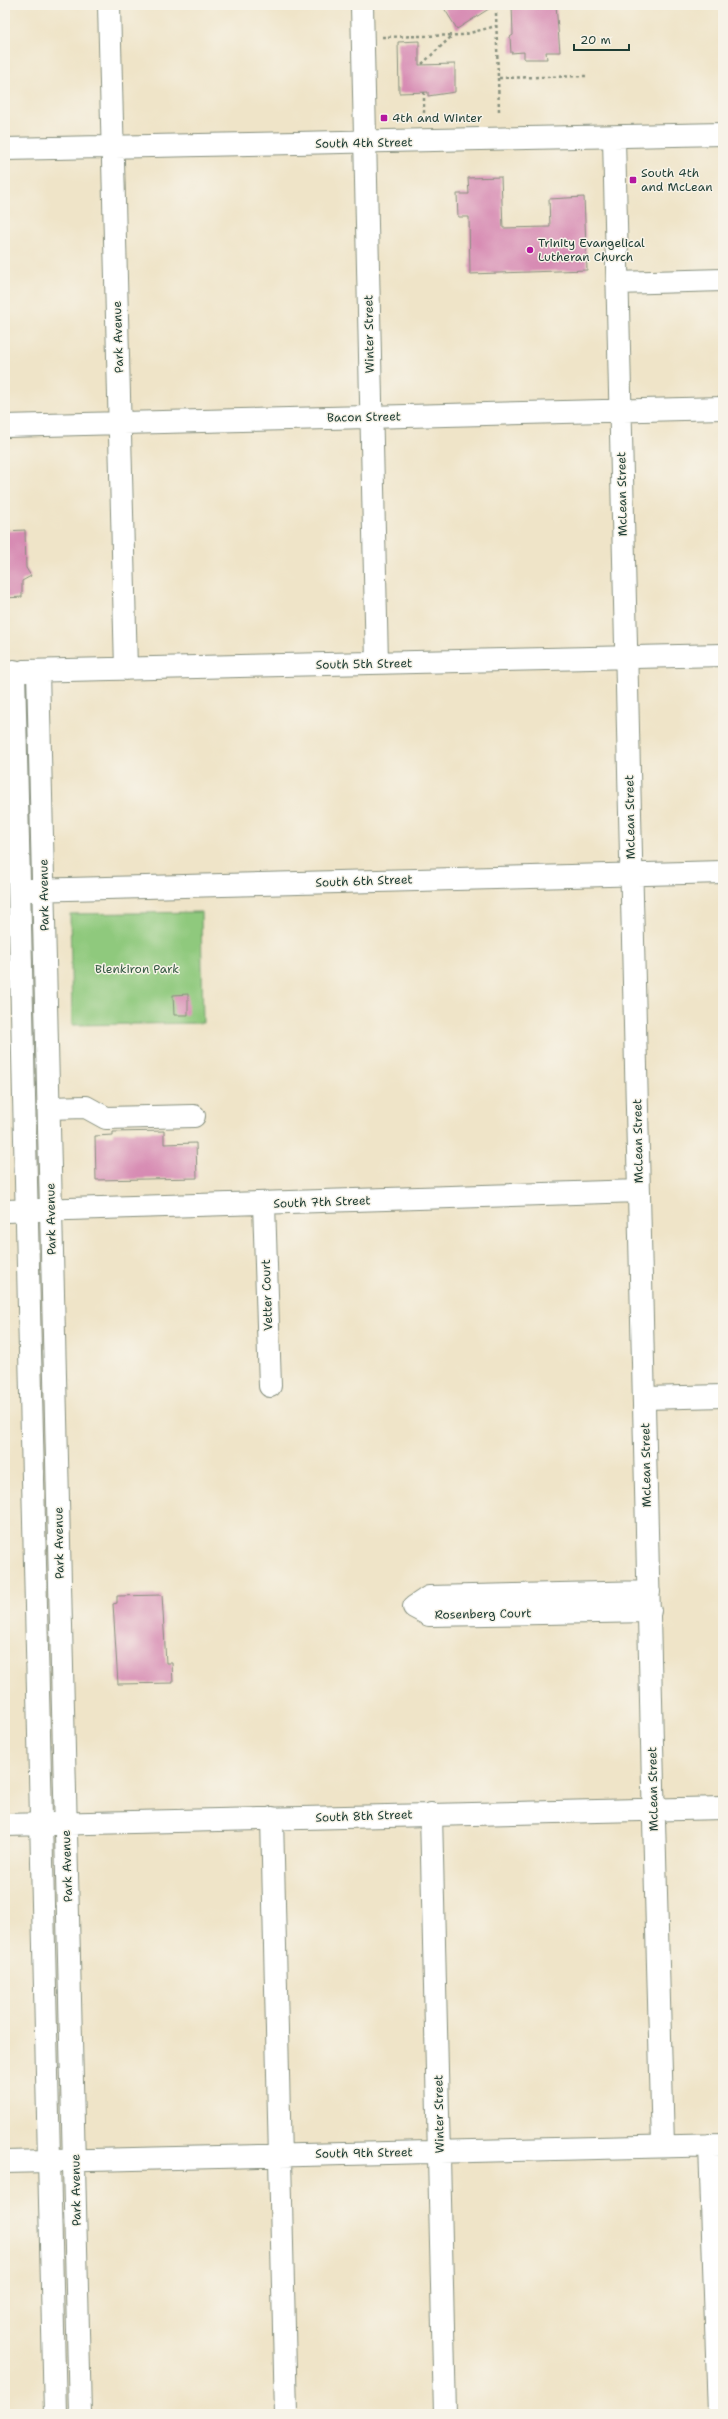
<svg xmlns="http://www.w3.org/2000/svg" width="728" height="2419" font-family="'Shantell Sans',sans-serif">
<rect width="100%" height="100%" fill="#f7f3e8"/>
<filter id="ink" filterUnits="userSpaceOnUse"><feTurbulence type="fractalNoise" baseFrequency=".025" numOctaves="2"/><feDisplacementMap in="SourceGraphic" scale="8" xChannelSelector="R" yChannelSelector="G"/><feConvolveMatrix kernelMatrix="1 2 1 2 8 2 1 2 1" color-interpolation-filters="sRGB"/></filter>
<filter id="wash" filterUnits="userSpaceOnUse"><feTurbulence type="fractalNoise" baseFrequency=".012" numOctaves="4" result="noise"/><feDisplacementMap in="SourceGraphic" scale="16" xChannelSelector="R" yChannelSelector="G"/><feGaussianBlur stdDeviation="0.9" result="paint"/><feColorMatrix in="noise" values="0 0 0 0 0 0 0 0 0 0 0 0 0 0 0 0 0 1.4 0 .05"/><feComposite in="paint" operator="in"/></filter>
<g filter="url(#wash)">
<rect width="100%" height="100%" fill="#efe4c8"/>
<path fill="#8fc97d" stroke="#578358" d="M201 912 203 1023 72 1025 70 914Z"/>
<g id="blocks">
<path fill="#d78bb3" d="M442 5H495L457 29Z
M512 5H556L560 52H546L547 59H524V52L511 53 510 37 513 35Z
M419 41V65L455 64V92L428 96V92L399 93 398 42Z
M501 177 503 228 550 227 549 199 584 197 587 270 470 274 469 217H458L457 194H469L468 178Z
M25 530 26 568 31 576 22 581V597L5 598V531Z
M188 994V1015H174L173 995Z
M164 1131V1144L196 1143 197 1178 96 1180 95 1136 113 1135V1132Z
M162 1595 166 1663H172L173 1683 118 1684 113 1604 117 1603V1596Z"/>
</g>
</g>
<g filter="url(#ink)">
<use href="#blocks" fill-opacity="0" stroke="#87907e" stroke-width="1"/>
<g fill="none" stroke-linecap="round" stroke-linejoin="round">
<g stroke="#87907e" stroke-width="24">
<path id="minor" d="M109 5 126 669
M362 5 377 663
M614 138 653 1785 663 2145
M5 149 723 134
M617 283 723 280
M5 426 723 408
M14 671 55 2414
M24 671 723 655
M38 671 80 2414
M30 890 723 872
M48 1108 86 1107 106 1118 194 1116
M264 1204 270 1386
M5 1211 639 1191
M645 1398 723 1396
M649 1592 429 1597 414 1607 429 1615 650 1611
M431 1814 445 2414
M272 1818 286 2414
M5 1825 723 1808
M710 2145 719 2414
M5 2162 723 2145"/>
</g>
<path stroke="#87907e" stroke-width="2.5" stroke-dasharray="3 3" stroke-linecap="butt" d="M496 13 498 78 587 76
M382 37 462 35 496 26
M422 64 452 36
M498 78 499 111
M424 92V113"/>
<use href="#minor" stroke="#fff" stroke-width="22"/>
</g>
</g>
<g fill="#b5179e" stroke="#f7f3e8" stroke-width="1.5">
<rect x="380" y="114" width="8" height="8" rx="2"/>
<rect x="629" y="176" width="8" height="8" rx="2"/>
<circle cx="530" cy="250" r="4"/>
</g>
<g text-anchor="middle" stroke-width="3" stroke-linejoin="round" paint-order="stroke">
<g font-size="12" fill="#1f3d34" stroke="#f7f3e8" text-anchor="start">
<text x="392" y="122">4th and Winter</text>
<text x="641" y="177">South 4th<tspan x="641" dy="14">and McLean</tspan></text>
<text x="538" y="247">Trinity Evangelical<tspan x="538" dy="14">Lutheran Church</tspan></text>
</g>
<g font-size="12" fill="#1f3d34" stroke="#f7f3e8">
<text transform="translate(364 143) rotate(-1)" y="4">South 4th Street</text>
<text transform="translate(369 334) rotate(-91)" y="4">Winter Street</text>
<text transform="translate(118 337) rotate(-92)" y="4">Park Avenue</text>
<text transform="translate(364 417) rotate(-1)" y="4">Bacon Street</text>
<text transform="translate(622 494) rotate(-91)" y="4">McLean Street</text>
<text transform="translate(364 664) rotate(-1)" y="4">South 5th Street</text>
<text transform="translate(630 817) rotate(-91)" y="4">McLean Street</text>
<text transform="translate(364 881) rotate(-2)" y="4">South 6th Street</text>
<text transform="translate(44 895) rotate(-91)" y="4">Park Avenue</text>
<text transform="translate(638 1141) rotate(-91)" y="4">McLean Street</text>
<text transform="translate(322 1202) rotate(-2)" y="4">South 7th Street</text>
<text transform="translate(51 1219) rotate(-91)" y="4">Park Avenue</text>
<text transform="translate(267 1295) rotate(-92)" y="4">Vetter Court</text>
<text transform="translate(646 1465) rotate(-91)" y="4">McLean Street</text>
<text transform="translate(59 1543) rotate(-91)" y="4">Park Avenue</text>
<text transform="translate(483 1614) rotate(-1)" y="4">Rosenberg Court</text>
<text transform="translate(653 1789) rotate(-91)" y="4">McLean Street</text>
<text transform="translate(364 1816) rotate(-2)" y="4">South 8th Street</text>
<text transform="translate(67 1866) rotate(-92)" y="4">Park Avenue</text>
<text transform="translate(439 2114) rotate(-91)" y="4">Winter Street</text>
<text transform="translate(364 2153) rotate(-1)" y="4">South 9th Street</text>
<text transform="translate(76 2190) rotate(-91)" y="4">Park Avenue</text>
</g>
<g font-size="12" fill="#355943" stroke="#f7f3e8">
<text x="137" y="973">Blenkiron Park</text>
</g>
</g>
<rect width="728" height="2419" fill="none" stroke="#f7f3e8" stroke-width="20"/>
<path d="M574 44v6h55v-6" fill="none" stroke="#1f3d34" stroke-width="2"/>
<text x="580" y="44" font-size="12" fill="#1f3d34" stroke="#f7f3e8" stroke-width="3" paint-order="stroke">20 m</text>
</svg>
